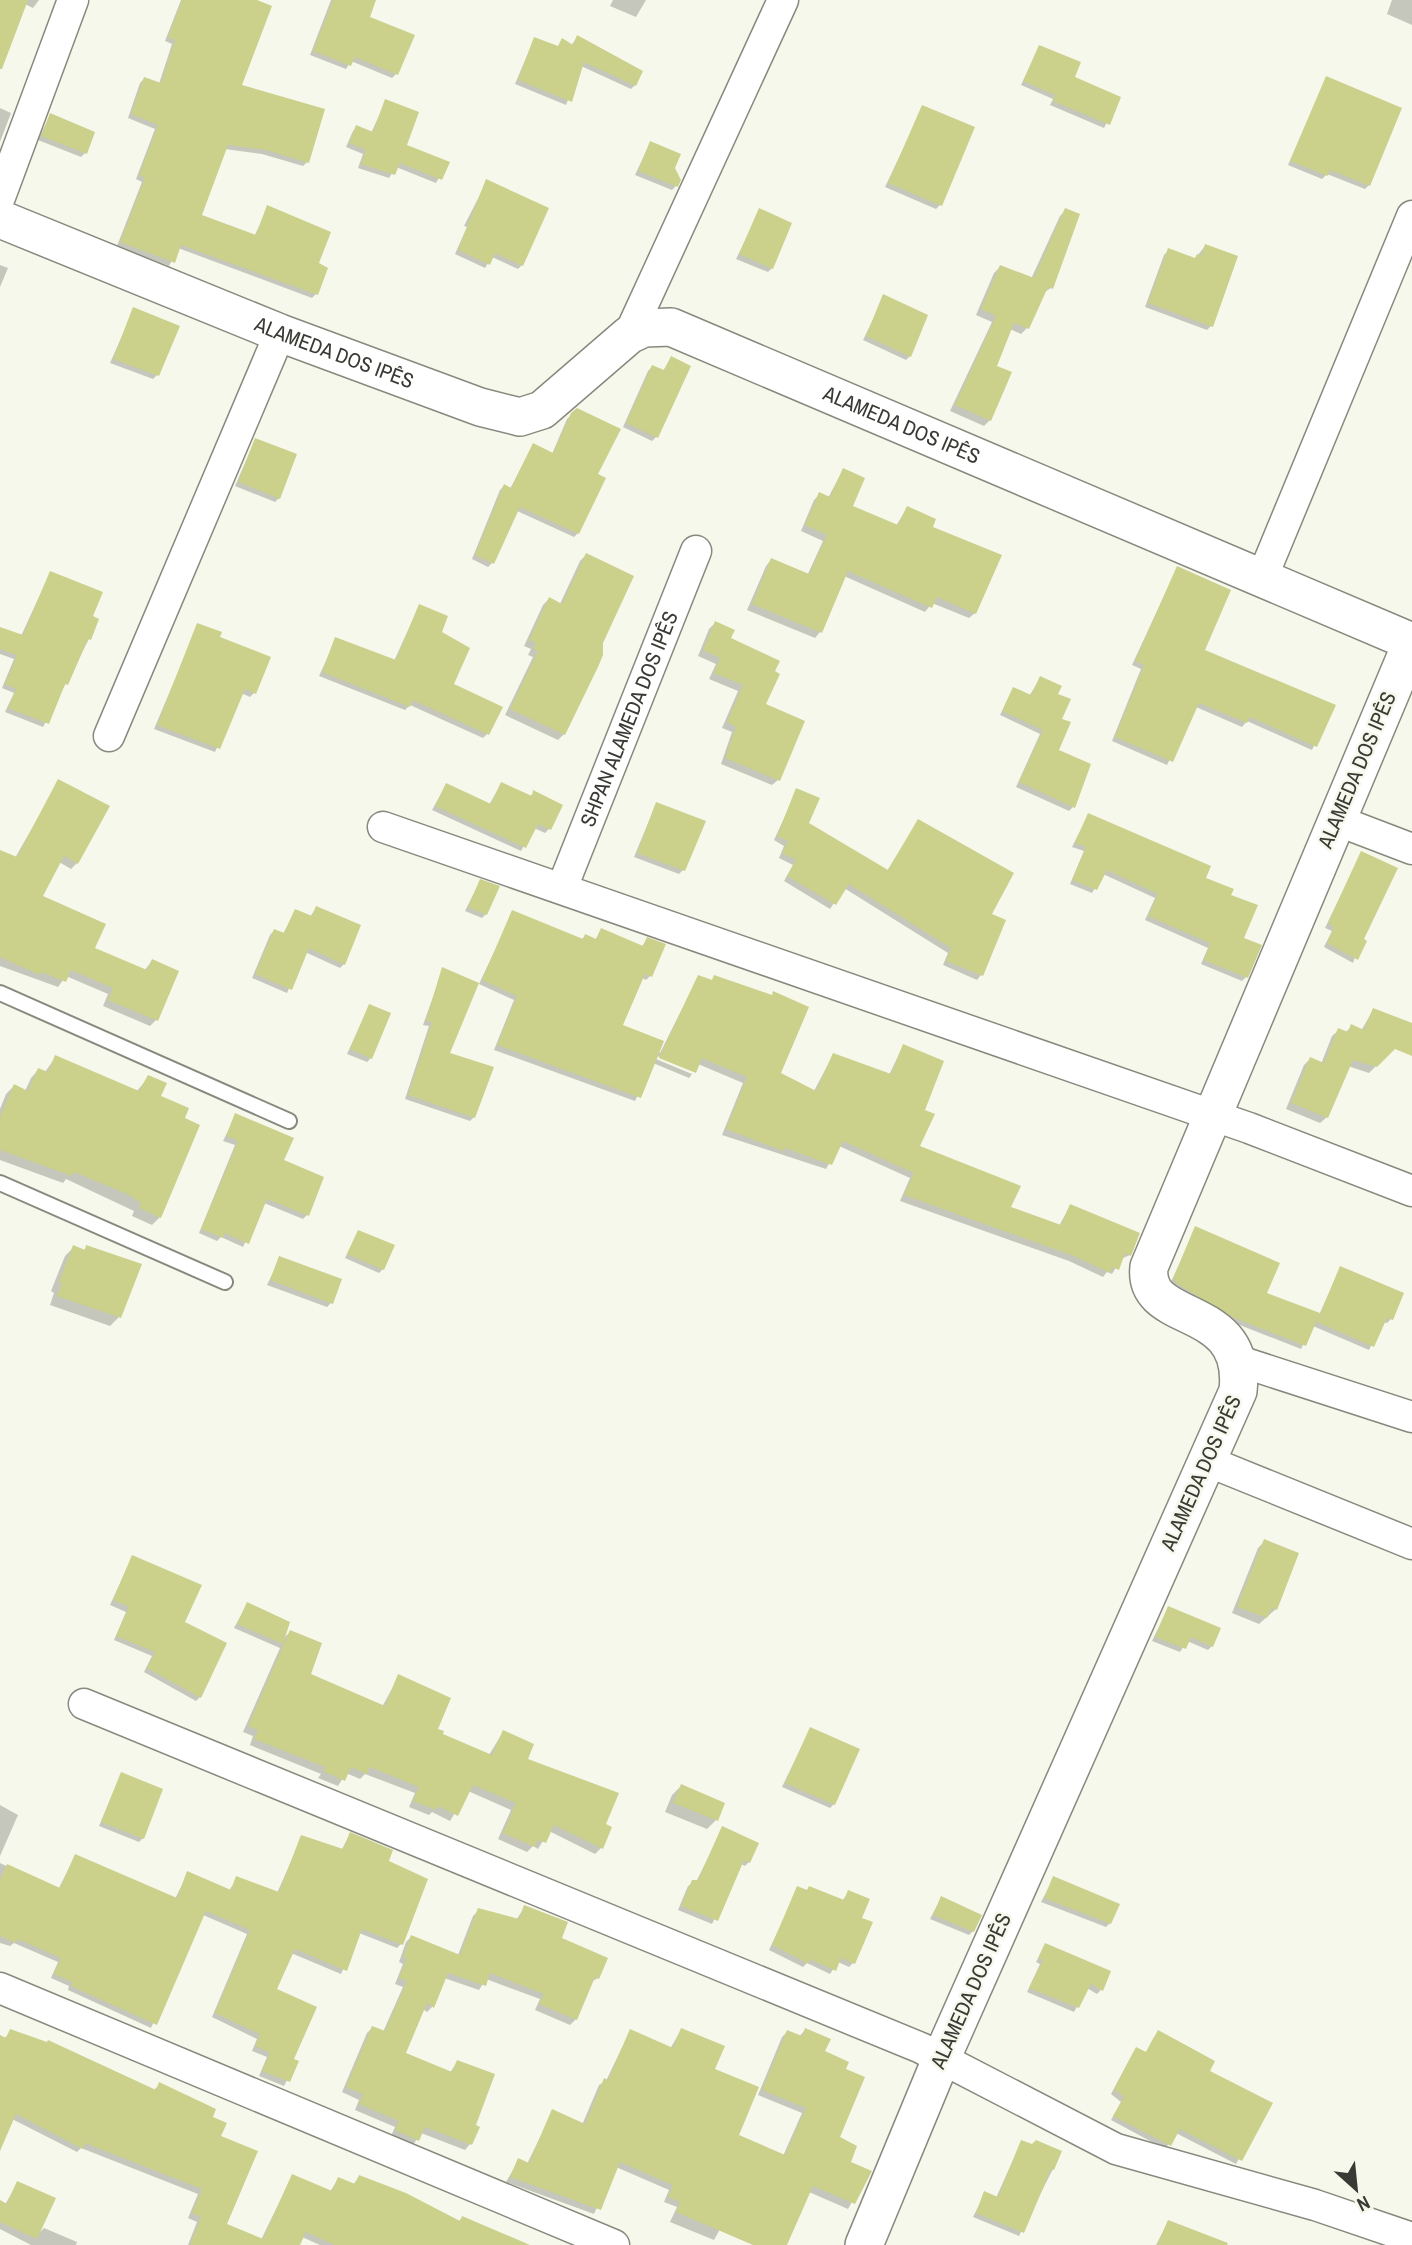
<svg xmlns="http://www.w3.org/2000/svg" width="1412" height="2245" font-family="'Archivo Narrow',sans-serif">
<rect width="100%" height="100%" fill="#f7f8ec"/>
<path fill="#0003" d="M0 0H39L33 8 25 4 0 48Z
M181 0H255L240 86 307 162 303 166 262 154 225 149 200 216 254 237 268 207 316 263V294L312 298 178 248 169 266 117 246 142 182 136 179 155 129 128 118 140 83 144 79 159 84 172 44 165 41Z
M331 0H373L368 18 396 74 392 78 351 61 346 69 310 55Z
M613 0H646L636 17 610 6Z
M1392 0H1412V25L1387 14Z
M577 37 635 85 631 89 581 66 566 105 515 84 534 39 557 48 562 41 571 46Z
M1040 47 1073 78 1119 98 1104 128 1050 105 1053 99 1021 85Z
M1326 78 1369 185 1365 189 1327 174 1322 179 1288 165Z
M386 101 404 146 447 163 436 183 396 167 389 178 358 168 363 154 346 147 353 131 357 127 371 133Z
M923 107 940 205 936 209 885 187Z
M0 108 11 113 0 142Z
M50 115 85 153 81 157 38 140Z
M650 143 673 168 676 186 672 190 635 175Z
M487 181 522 265 518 269 492 257 485 268 455 254 467 227 464 226Z
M760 210 772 268 768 272 736 259Z
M1066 210 1051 288 1043 293 1027 328 1021 334 1010 329 994 366 990 420 984 426 950 411 992 322 976 315 994 273 1000 267 1031 279 1060 216Z
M1205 246 1211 326 1207 330 1145 307 1164 255 1168 251 1194 260Z
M0 265 8 268 0 287Z
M884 297 910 356 906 360 863 340Z
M134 309 157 375 153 379 110 363Z
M671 358 656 437 652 441 623 427 648 371 652 367 663 371Z
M577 410 596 475 578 533 574 537 515 510 492 563 488 567 472 559 500 490 504 486 510 489 533 445 552 454 567 419Z
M255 440 279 498 275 502 235 486Z
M843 470 851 507 896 526 907 508 930 528 975 613 969 618 932 603 925 612 844 576 820 632 815 638 747 610 766 566 771 560 807 576 823 541 801 531 814 500 820 494 828 498Z
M586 555 601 643 564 734 558 740 505 715 533 657 528 655 531 649 524 646 543 605 549 599 560 604 580 561Z
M1177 568 1202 651 1333 706 1312 750 1247 721 1242 727 1196 707 1167 765 1112 741 1141 669 1132 665Z
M50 573 90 617 89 639 43 727 5 712 14 693 2 688 14 659 0 654V628L21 636Z
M419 606 439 633 452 685 487 734 483 738 410 705 405 710 319 676 336 639 394 661Z
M715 623 729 639 764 705 778 780 772 785 721 764 732 732 722 728 738 691 709 679 716 664 698 656 709 629Z
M198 625 218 638 254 693 250 697 241 693 215 752 154 729Z
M1041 678 1056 695 1060 720 1056 751 1073 807 1069 811 1016 787 1040 734 1000 715 1013 689 1029 696Z
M59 781 77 863 71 869 59 862 40 897 93 949 144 971 152 961 156 1020 150 1026 103 1006 108 994 66 976 58 987 0 966V852L15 858Z
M501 784 529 797 534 793 561 805 549 829 545 833 534 828 521 851 432 810 446 785 489 805Z
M797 790 806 824 887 871 918 821 990 915 981 975 977 980 943 965 948 953 844 888 830 909 784 881 793 865 779 858 784 846 774 840Z
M656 804 683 870 679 874 634 857Z
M1088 815 1204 879 1229 896 1242 939 1246 977 1242 981 1201 964 1208 948 1145 920 1155 898 1103 874 1092 893 1070 884 1084 851 1072 847Z
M1361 853V939L1353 963 1324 947 1332 931 1325 928Z
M480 881 486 914 482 918 465 911Z
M316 908 344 964 340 968 305 952 287 993 252 978 270 935 274 931 283 934 295 911 310 917Z
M513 912 581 940 585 936 595 940 602 930 641 948 647 939 650 976 646 980 642 978 620 1026 660 1053 698 977 710 982 715 977 779 1074 814 1091 833 1055 889 1075 903 1046 922 1111 917 1146 1009 1208 1059 1226 1070 1206 1130 1255 1121 1259 1112 1274 1107 1272 1103 1277 1069 1261 900 1201 910 1178 839 1146 826 1169 722 1135 743 1083 698 1064 694 1071 652 1054 651 1057 692 1074 689 1078 653 1063 635 1101 494 1050 514 1000 479 984Z
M443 969 448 1054 474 1117 470 1121 405 1099 429 1026 423 1025Z
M369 1006 371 1058 367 1062 347 1054Z
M1373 1010 1412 1025V1029L1369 1073 1348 1066 1327 1117 1320 1123 1286 1109 1304 1065 1310 1059 1321 1064 1332 1036 1339 1030 1345 1033 1352 1026 1361 1031Z
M55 1058 136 1092 149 1077 159 1097 160 1217 152 1225 132 1216 134 1211 66 1179 63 1183 0 1160V1109L6 1094 14 1086 25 1091 31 1078 38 1070 45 1072Z
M236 1115 282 1161 307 1215 303 1219 264 1203 243 1247 221 1237 217 1241 199 1233 235 1145 223 1141Z
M1196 1228 1264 1294 1319 1315 1340 1268 1391 1319 1387 1323 1383 1322 1369 1350 1313 1326 1301 1349 1227 1320 1170 1284Z
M358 1232 383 1269 379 1273 345 1258Z
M74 1247 83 1251 87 1247 119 1317 110 1326 50 1305 54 1293 51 1291 65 1256Z
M280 1258 331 1303 327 1307 267 1285Z
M1265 1541 1276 1609 1259 1624 1232 1613 1258 1548Z
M132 1557 182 1623 200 1697 196 1701 144 1672 152 1656 114 1640 126 1612 110 1605Z
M247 1604 282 1640 290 1632 309 1675 382 1707 399 1676 441 1735 489 1755 503 1732 526 1760 604 1825 601 1848 595 1854 549 1831 538 1849 533 1846 527 1852 498 1839 511 1810 468 1791 450 1821 432 1812 429 1815 409 1807 415 1793 365 1774 360 1779 346 1773 338 1786 318 1778 321 1774 250 1745 253 1736 243 1732 280 1648 234 1628Z
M1168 1608 1212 1646 1208 1650 1187 1641 1180 1652 1152 1641Z
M810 1729 834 1804 830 1808 782 1787Z
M121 1774 143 1838 139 1842 99 1826Z
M681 1786 723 1804 716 1820 707 1829 665 1812 672 1795Z
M0 1805 18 1815 0 1856Z
M723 1828 757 1844 749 1862 745 1866 741 1864 712 1924 678 1910 688 1886 696 1882Z
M350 1834 387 1862 401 1944 397 1948 359 1933 341 1974 291 1953 275 1990 292 2060 296 2062 284 2086 259 2076 267 2057 252 2051 257 2039 212 2017 247 1934 203 1915 151 2028 68 1990 69 1986 51 1978 58 1962 14 1943 10 1946 0 1943V1863L58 1890 75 1856 175 1899 188 1873 229 1891 237 1878 277 1893 302 1837 341 1851Z
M1054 1878 1110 1923 1106 1927 1041 1902Z
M798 1888 842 1901 849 1892 860 1919 853 1963 849 1967 838 1962 830 1974 807 1963 803 1967 769 1950Z
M941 1898 973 1931 969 1935 930 1919Z
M525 1907 598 1978 591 1982 576 2019 570 2025 535 2010 540 1999 486 1979 479 1990 444 1978 432 2007 427 2012 423 2009 404 2054 450 2073 457 2062 474 2125 470 2144 465 2150 421 2133 413 2145 391 2136 395 2127 355 2110 359 2100 342 2092 367 2033 372 2028 383 2032 403 1987 395 1984 403 1964 399 1962 406 1942 411 1937 458 1955 473 1916 479 1910 516 1920Z
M1046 1945 1101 1990 1097 1994 1087 1988 1074 2012 1027 1992 1040 1964 1036 1962Z
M681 2030 712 2070 736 2136 783 2156 802 2113 758 2095 782 2037 787 2032 799 2037 805 2030 823 2052 838 2138 848 2163 869 2172 848 2209 809 2192 786 2245H756L730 2211 714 2240 670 2222 677 2207 664 2202 669 2190 616 2167 594 2214 506 2182 519 2160 527 2164 553 2111 582 2125 599 2085 606 2081 630 2031 670 2049Z
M11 2031 154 2090 160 2084 211 2117 219 2137 225 2225 261 2240 292 2176 330 2192 338 2179 353 2185 359 2177 458 2222 462 2218 526 2245H320L302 2237 298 2245H188L197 2222 188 2218 198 2194 81 2148 77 2152 12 2119 0 2121V2037L4 2039Z
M1154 2037 1207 2072 1270 2104 1236 2164 1176 2133 1165 2149 1111 2120 1121 2102 1111 2094 1133 2053 1137 2049 1145 2054Z
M1021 2142 1053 2169 1019 2236 973 2217 985 2193 996 2198Z
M17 2183 38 2234 44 2228 77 2242 76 2245H31L0 2229V2202L5 2205Z
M1168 2222 1189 2245H1156Z"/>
<path fill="#cbd08b" d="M0 0H28L2 69H0Z
M182 0H257L272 6 242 85 325 109 309 163 266 150 228 145 202 215 256 235 267 205 331 232 319 263 328 268 318 295 181 245 175 263 120 242 145 178 139 175 158 125 131 114 144 77 161 83 175 40 168 37Z
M333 0H376L370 17 415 35 398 75 355 57 351 66 313 51Z
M577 35 643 71 636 86 584 62 572 102 518 80 534 37 558 46 562 38 573 45Z
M1039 45 1081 62 1075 77 1121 97 1110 125 1053 101 1055 95 1023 81Z
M1326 76 1402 108 1370 186 1330 170 1328 176 1290 161Z
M385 99 419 112 407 145 450 162 442 180 400 163 395 175 361 164 366 150 349 143 356 125 373 132Z
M922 105 975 127 942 206 888 183Z
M50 113 95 132 87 154 41 136Z
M650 141 681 154 675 168 681 180 678 187 638 171Z
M486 179 549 208 523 266 495 253 490 265 458 250Z
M759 208 792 223 773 269 739 254Z
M1065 208 1080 214 1053 289 1048 287 1029 329 1014 323 997 366 1012 372 991 421 955 405 996 316 981 309 1000 265 1034 278Z
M1205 244 1238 256 1213 327 1148 303 1168 248 1195 258 1197 254 1201 256Z
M883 294 928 315 911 357 866 336Z
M133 307 180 326 159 376 113 359Z
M671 356 691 366 658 438 626 423 652 365 664 370Z
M577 408 621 429 598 474 606 478 579 534 520 507 494 564 475 555 504 484 511 488 533 443 553 453 571 413Z
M255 438 297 454 280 499 238 482Z
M843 468 865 478 853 506 898 525 907 506 936 519 933 527 1002 555 976 614 937 597 932 608 848 571 822 633 752 604 771 558 809 574 827 535 805 525 819 492 830 497Z
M586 553 634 576 603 643V655L598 667 565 735 510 709 538 651 533 649 536 643 529 640 549 597 562 604Z
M1177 566 1231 590 1205 650 1336 705 1317 747 1250 717 1247 723 1199 703 1173 762 1115 737 1144 665 1135 661Z
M50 571 103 592 93 616 99 619 91 640 88 639 68 685 65 684 49 724 8 708 16 689 5 684 17 655 0 649V627L23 635Z
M419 604 448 616 442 632 470 648 454 684 503 707 489 735 413 700 410 707 322 672 335 637 396 660Z
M715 621 735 630 731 638 780 661 775 671 780 674 766 704 805 721 780 781 725 758 736 727 727 722 743 685 714 673 720 658 703 650Z
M197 623 222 632 220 637 271 657 256 694 245 689 220 749 157 725Z
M1040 676 1062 686 1058 694 1071 699 1062 719 1071 722 1059 750 1091 764 1075 808 1019 782 1043 730 1002 711 1013 687 1031 695Z
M58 779 110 806 78 864 64 856 43 896 106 924 95 948 147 970 152 959 179 971 158 1021 108 1000 113 988 71 970 66 982 41 972 40 975 0 957V850L17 857Z
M501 782 532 796 533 790 563 805 551 830 538 824 526 848 435 806 446 783 491 804Z
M796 788 820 798 809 823 888 870 918 819 1014 873 992 914 1006 920 983 976 946 961 951 948 849 884 836 905 787 876 796 860 782 853 788 841 777 836Z
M656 802 706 821 685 871 637 853Z
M1088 813 1211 866 1206 878 1234 889 1231 895 1258 905 1244 938 1262 945 1248 978 1204 960 1210 943 1148 916 1158 894 1107 870 1097 890 1072 880 1086 847 1075 843Z
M1361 851 1398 868 1364 939 1367 941 1358 960 1327 943 1334 927 1328 923Z
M480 879 500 886 487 915 468 907Z
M316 906 361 925 345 965 309 948 292 990 255 974 274 929 284 933 295 909 312 916Z
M512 910 583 939 585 934 596 939 601 928 643 946 647 937 666 944 652 977 645 974 623 1025 664 1041 641 1098 497 1045 517 996 482 980Z
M442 967 479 983 450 1053 494 1067 475 1118 408 1095 432 1022 426 1021Z
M698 975 712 980 714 975 772 995 773 991 809 1007 781 1073 816 1091 833 1053 891 1074 903 1044 944 1061 925 1110 935 1114 920 1146 1021 1186 1011 1207 1061 1225 1070 1204 1140 1233 1131 1256 1125 1253 1119 1270 1112 1267 1110 1273 1074 1256 904 1195 914 1173 843 1141 832 1165 785 1148 783 1151 726 1129 747 1077 702 1058 696 1073 659 1058Z
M369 1004 391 1013 372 1059 350 1049Z
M1373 1008 1412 1023V1056L1395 1049 1377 1067 1353 1060 1328 1118 1291 1103 1310 1057 1324 1063 1338 1028 1348 1032 1351 1024 1364 1030Z
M55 1055 139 1091 148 1075 167 1083 161 1096 189 1108 185 1118 200 1125 161 1218 139 1208 141 1203 127 1194 74 1172 72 1176 0 1150V1117L14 1084 28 1091 38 1068 48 1072Z
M235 1113 294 1138 284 1160 324 1177 309 1216 267 1199 249 1244 224 1233 223 1238 201 1229 238 1141 226 1136Z
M1195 1226 1280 1263 1267 1293 1320 1313 1306 1346 1232 1317 1176 1283 1173 1279Z
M358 1230 395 1245 384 1270 347 1254Z
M73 1245 85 1250 86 1245 142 1264 121 1318 57 1296 62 1284 59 1282Z
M279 1256 342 1279 333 1304 270 1280Z
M1340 1266 1404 1293 1393 1320 1387 1318 1374 1347 1317 1322Z
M1264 1539 1299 1553 1277 1610 1272 1608 1267 1618 1237 1607Z
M132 1555 202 1585 185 1622 227 1643 201 1698 147 1668 155 1652 116 1636 129 1607 113 1600Z
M247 1602 290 1622 283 1644 237 1624Z
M1168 1606 1221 1628 1213 1647 1191 1637 1186 1649 1155 1637Z
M290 1630 322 1643 311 1674 385 1706 398 1674 451 1698 438 1729 444 1731 443 1734 492 1755 503 1730 534 1744 528 1759 619 1793 606 1824 612 1827 603 1849 554 1825 546 1843 538 1840 535 1847 503 1833 516 1803 473 1785 458 1816 438 1806 436 1810 413 1801 419 1787 370 1767 367 1774 351 1767 345 1781 323 1771 325 1767 254 1739 258 1730 248 1726Z
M810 1727 860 1749 835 1805 785 1783Z
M121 1772 163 1789 144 1839 101 1822Z
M681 1784 725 1803 718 1821 673 1803Z
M722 1826 759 1843 750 1863 744 1860 718 1921 681 1906 692 1880H698Z
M350 1832 393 1850 389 1861 428 1879 403 1945 362 1929 347 1971 295 1949 277 1989 317 2007 294 2059 299 2061 290 2082 262 2071 270 2053 255 2046 260 2034 215 2013 250 1930 206 1911 157 2025 71 1986 72 1982 54 1974 61 1958 18 1939 16 1943 0 1936V1880L7 1864 60 1888 75 1854 177 1898 187 1871 231 1890 236 1876 279 1892 301 1835 343 1849Z
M1053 1876 1120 1904 1111 1924 1044 1898Z
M797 1886 807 1890 809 1886 844 1900 848 1890 870 1899 862 1918 873 1922 855 1964 841 1958 836 1971 810 1959 809 1964 772 1945Z
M941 1896 982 1915 974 1932 933 1915Z
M524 1905 568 1922 562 1938 608 1958 599 1979 595 1977 577 2020 539 2004 544 1994 490 1973 486 1986 448 1973 434 2008 427 2003 406 2053 452 2072 457 2060 495 2074 476 2125 480 2127 472 2145 425 2127 419 2141 395 2130 399 2121 359 2104 363 2094 346 2087 372 2026 385 2031 407 1981 399 1978 407 1958 403 1957 411 1935 460 1955 478 1908 519 1919Z
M1045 1943 1111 1971 1103 1991 1091 1984 1079 2008 1029 1988 1043 1960 1038 1958Z
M681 2028 725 2046 715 2069 759 2087 739 2135 785 2155 806 2108 762 2090 787 2030 802 2036 805 2028 831 2039 825 2051 849 2062 846 2069 865 2077 840 2137 857 2146 851 2162 872 2171 855 2204 813 2186 787 2245H753L676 2212 680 2202 668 2197 673 2185 620 2162 601 2210 510 2177 518 2158 529 2163 552 2109 585 2124 604 2078 608 2080 630 2029 673 2048Z
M10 2029 47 2042 48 2040 156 2090 159 2082 216 2109 213 2117 227 2123 221 2136 258 2151 227 2224 263 2239 292 2174 332 2191 338 2177 355 2184 359 2175 406 2193 460 2221 462 2216 530 2245H335L306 2232 300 2245H190L201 2217 192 2213 202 2189 85 2143 83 2149 16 2114 0 2151V2035L6 2038Z
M1158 2030 1215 2061 1210 2071 1273 2103 1242 2161 1180 2129 1171 2146 1113 2116 1124 2097 1114 2089 1136 2047 1146 2052Z
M1021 2140 1032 2144 1036 2140 1062 2151 1054 2170 1051 2169 1024 2233 976 2213 984 2191 998 2197Z
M17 2181 56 2198 37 2239 0 2222V2200L7 2204Z
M1168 2220 1228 2243 1227 2245H1157Z"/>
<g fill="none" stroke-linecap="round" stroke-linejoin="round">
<g stroke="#88897e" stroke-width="18">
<path id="service" d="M0 993 289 1121
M0 1183 225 1282"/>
</g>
<g stroke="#88897e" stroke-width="33">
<g id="minor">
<path d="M0 197 73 0"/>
<path d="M629 335 783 0"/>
<path d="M1262 578 1412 216"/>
<path d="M109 736 280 333"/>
<path d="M1336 820 1412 849"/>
<path d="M383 827 1249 1128 1412 1191"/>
<path id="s1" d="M562 888 696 551"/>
<path d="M1239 1361 1412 1417"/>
<path d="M1207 1461 1412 1544"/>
<path d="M84 1704 921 2048 1116 2149 1315 2205 1412 2238"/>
<path d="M0 1988 614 2245"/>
</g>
</g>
<g stroke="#88897e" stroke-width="40">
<g id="tertiary">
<path id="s2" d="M0 219 280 333 480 407 520 417 542 410 629 335 644 328 671 327 1412 642 1149 1267C1142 1327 1248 1300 1238 1391L942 2057 864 2245"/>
</g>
</g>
<use href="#service" stroke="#fff" stroke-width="14"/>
<use href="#minor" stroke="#fff" stroke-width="30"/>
<use href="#tertiary" stroke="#fff" stroke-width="37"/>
</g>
<g text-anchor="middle" stroke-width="5" stroke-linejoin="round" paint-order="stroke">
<g font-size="21" fill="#3a3a35" stroke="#f7f8ec">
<text dy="7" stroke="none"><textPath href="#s2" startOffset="360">ALAMEDA DOS IPÊS</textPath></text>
<text dy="7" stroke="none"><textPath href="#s2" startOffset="989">ALAMEDA DOS IPÊS</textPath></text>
<text dy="7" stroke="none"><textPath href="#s1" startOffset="182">SHPAN ALAMEDA DOS IPÊS</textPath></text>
<text transform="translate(1357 770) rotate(-67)" y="7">ALAMEDA DOS IPÊS</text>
<text transform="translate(1201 1473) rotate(-66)" y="7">ALAMEDA DOS IPÊS</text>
<text transform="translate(971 1991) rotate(-66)" y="7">ALAMEDA DOS IPÊS</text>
</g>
</g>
<g transform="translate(1356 2189) rotate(153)" stroke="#f7f8ec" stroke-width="5" paint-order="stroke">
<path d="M0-5L12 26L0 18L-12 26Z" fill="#3a3a35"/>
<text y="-10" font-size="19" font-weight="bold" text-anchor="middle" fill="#3a3a35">N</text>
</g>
</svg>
